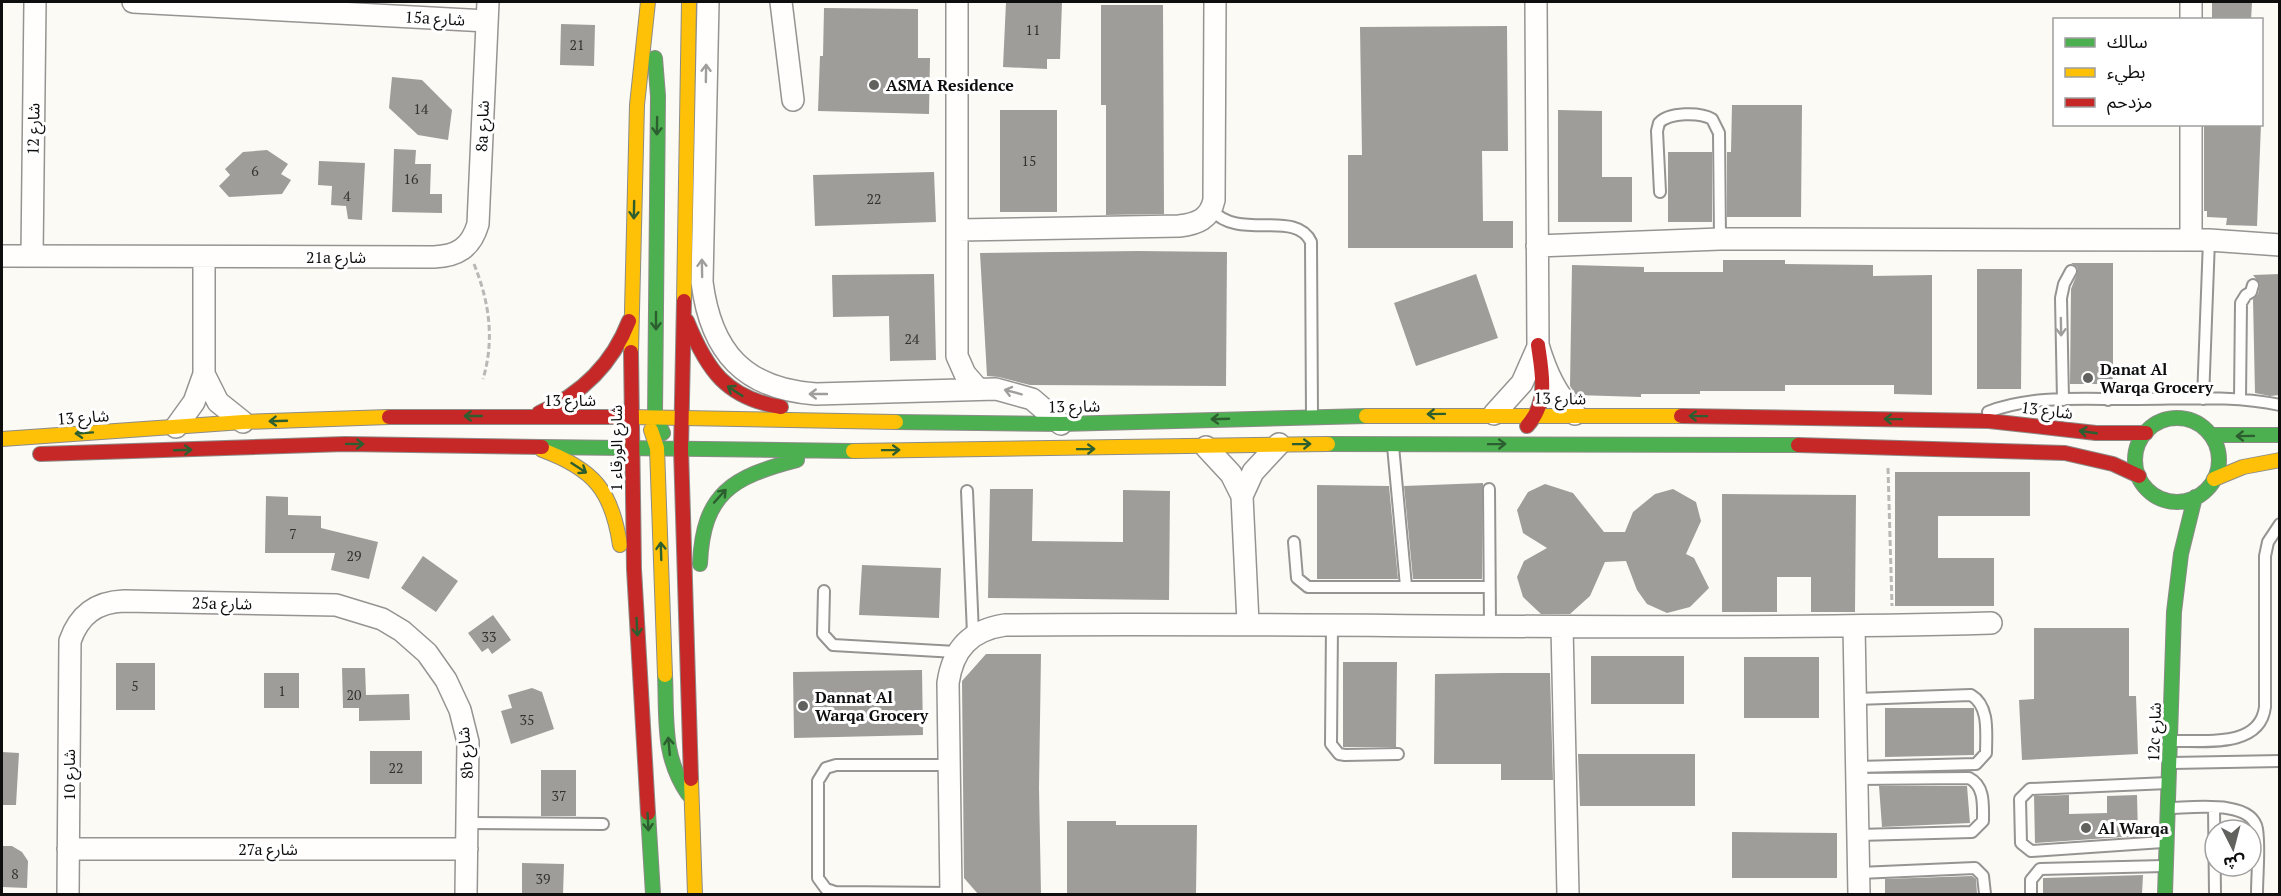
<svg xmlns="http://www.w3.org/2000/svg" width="2281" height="896" font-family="'PT Serif','Noto Sans Arabic',serif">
<rect width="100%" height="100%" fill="#fcfaf4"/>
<path fill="#9f9d99" d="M1006 2H1062L1060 59H1047V69L1003 67Z
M2212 2H2252L2251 20H2212Z
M1101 5H1163L1164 214 1106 215V105H1101Z
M824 8 918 9V58H930L929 114 818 111 820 56H823Z
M561 24 595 25 594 66 560 65Z
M1507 26 1508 151H1482L1483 221H1513V248H1348V155H1362L1360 27Z
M392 77 422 80 452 110 448 140 418 135 389 108Z
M1732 105H1802L1801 217H1727V152H1731Z
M1000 110H1057V212H1000Z
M1558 110 1602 111V177H1632V222H1558Z
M2204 124H2261L2257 226 2226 225 2227 218 2207 217V211H2204Z
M394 149 416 150 415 164H431L430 194H442V213L392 212Z
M267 150 288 164 281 174 291 180 282 194 229 197 219 186 230 175 225 169 243 152Z
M1668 152H1712V222H1668Z
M319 161 365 163 362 220 348 219 346 206 331 205 332 186 318 185Z
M934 172 936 222 815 226 813 175Z
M1138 251 1227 252 1226 386 1030 385 999 377 987 376 980 253Z
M1723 260H1785V264L1873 265V276L1932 275V395L1894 394V385H1785V391H1700V394H1641V397L1576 395 1570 386 1572 265 1644 267V272H1723Z
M2071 263H2113V379L2105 377 2100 384H2070L2071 289 2078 271 2077 267Z
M1977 269H2022L2021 389H1977Z
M934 274 936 360 890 361 889 316 833 317 832 275Z
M1476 274 1498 338 1416 366 1394 303Z
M2280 274V395L2270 396 2255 393 2253 299 2258 294 2260 284 2253 275Z
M1895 472H2030V516H1938V558H1994V606H1895Z
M1483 483 1482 579H1413L1404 486Z
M1545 484 1573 493 1604 532H1625L1633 512 1655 494 1673 489 1696 502 1701 521 1686 554 1694 558 1709 588 1690 607 1667 613 1647 604 1637 590 1626 561 1605 562 1590 596 1570 614H1541L1523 597 1517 577 1524 561 1547 548 1523 533 1517 510 1528 492Z
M1317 485 1389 486 1398 579H1317Z
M990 489H1033L1032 541 1123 542V490L1170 491 1169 600 988 598Z
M1722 494 1856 495 1855 612H1811V577H1777V612H1722Z
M266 496 288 497V515L321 516V528L378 542 369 579 331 570 335 553H265Z
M423 556 458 581 436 612 401 588Z
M862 565 941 568 939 618 859 615Z
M493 615 511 640 492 654 488 648 482 652 468 633Z
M2034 628H2129V696H2136L2138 754 2022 760 2019 700 2034 699Z
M986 654H1041L1039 788 1041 894H978L964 878 962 681Z
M1591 656H1684V704H1591Z
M1744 657H1819V718H1744Z
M1343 662H1397L1396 747H1343Z
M116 663H155V710H116Z
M342 668H365L366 695 409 694 410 720 359 721V708H343Z
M922 670 923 735 794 738 793 672Z
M264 673H299V708H264Z
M1501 673H1550L1553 780H1501V764H1434L1435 674Z
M532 688 542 692 554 729 511 744 501 711 512 708 508 695Z
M1885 708H1974V755L1885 757Z
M370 751H422V784H370Z
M2 752 19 753 16 805H2Z
M1578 754H1695V806H1580Z
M541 770H576V816H541Z
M1879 786H1967L1970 823 1882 827Z
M2069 795V814L2107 813V796L2137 795 2138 836 2035 843 2034 796Z
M1067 821H1116V825H1197L1196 894H1067Z
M1732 832 1837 833V878H1732Z
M2 846H12L22 852 28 861 27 888 2 887Z
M522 863 564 864 563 894H522Z
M2143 875 2142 894H2043V878Z
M1972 876 1976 879 1977 894H1885V879Z"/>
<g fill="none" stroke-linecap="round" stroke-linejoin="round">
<g stroke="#959492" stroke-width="14">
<path id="lane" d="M1660 192 1657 131 1659 123C1669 112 1700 112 1712 119L1719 133 1720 239
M1212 210C1238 241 1296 209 1311 242L1312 416
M2203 399 2209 240
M2240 399 2241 303 2246 295 2251 292 2253 285
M2063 400 2061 298 2064 284 2071 271
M2108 400V384
M1988 412C2034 394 2089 400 2138 399 2185 399 2233 395 2280 405
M1393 446 1406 586
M1489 489 1490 626
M967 491 973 634
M1294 542 1297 578 1308 587H1489
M824 591 823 634 833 645 956 652
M1332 625 1331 744 1339 754 1345 755 1398 754
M1856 699 1971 695C1990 706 1986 734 1986 753L1976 764 1857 767
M2171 741C2202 740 2260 749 2265 707V556L2268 542 2280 524
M2172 763 2280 761
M1857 779 1969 778C1985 786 1983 805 1983 821L1972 832 1858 835
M2168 808C2191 808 2252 799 2257 829 2260 849 2257 873 2257 894
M2214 808 2215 894
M468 823 603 824
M2163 842 2031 851 2021 843 2020 799 2030 789 2168 783
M1859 873 1975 868 1983 876 1985 894
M951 893 835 892 826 889 818 878V781L826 768 836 765H951
M2031 894V880L2040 869 2164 866"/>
</g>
<g stroke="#959492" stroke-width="24">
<path id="street" d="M133 2 487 21
M708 2 702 282C711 352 744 389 816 394L996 389 1032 399 1061 424
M781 2 793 100
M957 2V356L965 374 978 389
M1536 2 1538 345C1546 372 1556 394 1575 414
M2191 2V20
M2191 124V240
M958 230 1179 226C1197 224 1210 219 1214 200L1215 2
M1537 246 1720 239 2209 240 2280 245
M2 256 434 257C457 256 471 248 478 224L488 2
M32 256 35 2
M204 374 218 402 243 422
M1494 414 1522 383 1537 349
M176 427 194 402 204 374V257
M1206 447 1231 474 1242 496 1248 623
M1242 496 1253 472 1279 444
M1854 626 1859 894
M1562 627 1568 894
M68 849H467
M68 894 70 641C79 615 96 602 124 601L336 605 382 619 402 631 427 653 446 680 460 710 468 742 466 894
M951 894 948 683C953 648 971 630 1005 625 1334 622 1662 632 1991 623"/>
</g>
<g stroke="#8c8b88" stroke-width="16">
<path id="fast" d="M655 58 658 96 655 416 663 433
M2135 460a42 42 0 1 1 84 0a42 42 0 1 1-84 0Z
M896 422 1061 424 1366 416
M2211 435H2280
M1328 444 1798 445
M542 447 853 451
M700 564C703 493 732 477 797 460
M665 675C667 720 662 756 688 794
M648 813 653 894
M2165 894 2174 612 2181 554 2195 497"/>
</g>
<g stroke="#8c8b88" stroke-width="16">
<path id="slow" d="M684 301 689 2
M631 352 637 105 648 2
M1366 416H1681
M629 417 896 422
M651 430 657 448 665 675
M2 439 243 422 389 417
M542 450C594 469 612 491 620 545
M853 451 1328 444
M2214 479 2243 467 2280 460
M691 779 695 894"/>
</g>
<g stroke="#8c8b88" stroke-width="16">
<path id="jam" d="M684 301 681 449 691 779
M687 321C707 370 726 398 781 407
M631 352 634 569 648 813
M539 413C582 394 612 365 629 321
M1681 416 1989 421 2096 433H2146
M389 417H629
M1527 426C1549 402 1542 374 1538 345
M1798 445 2065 453 2113 464 2139 476
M40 454 345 444 542 447"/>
</g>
<path stroke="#b8b8b7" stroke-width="3" stroke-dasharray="6 3" stroke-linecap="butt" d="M474 264C489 301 495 339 483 379
M1888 468 1892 606"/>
<use href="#lane" stroke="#fffefd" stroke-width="10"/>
<use href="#street" stroke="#fffefd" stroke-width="21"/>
<use href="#fast" stroke="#4caf50" stroke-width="14"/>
<use href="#slow" stroke="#ffc107" stroke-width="14"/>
<use href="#jam" stroke="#c62828" stroke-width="14"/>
</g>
<defs><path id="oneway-shaft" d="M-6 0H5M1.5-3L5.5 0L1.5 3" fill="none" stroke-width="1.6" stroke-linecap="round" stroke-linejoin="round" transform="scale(1.5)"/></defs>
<g stroke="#9f9e9d">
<use href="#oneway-shaft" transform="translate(706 73) rotate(-89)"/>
<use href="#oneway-shaft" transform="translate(702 268) rotate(-91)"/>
<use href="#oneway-shaft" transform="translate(2061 327) rotate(89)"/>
<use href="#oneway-shaft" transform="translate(1013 392) rotate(-165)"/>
<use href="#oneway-shaft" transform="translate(818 394) rotate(-180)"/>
</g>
<g stroke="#2d5e2f">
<use href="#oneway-shaft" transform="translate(657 126) rotate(91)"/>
<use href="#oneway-shaft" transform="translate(634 210) rotate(91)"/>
<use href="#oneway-shaft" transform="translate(656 321) rotate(90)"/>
<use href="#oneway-shaft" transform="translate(735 391) rotate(-147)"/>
<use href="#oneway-shaft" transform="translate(1436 414) rotate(179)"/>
<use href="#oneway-shaft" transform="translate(473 416) rotate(180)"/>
<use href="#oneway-shaft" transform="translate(1698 416) rotate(-179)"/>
<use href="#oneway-shaft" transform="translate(1220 419) rotate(178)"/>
<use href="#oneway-shaft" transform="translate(1893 419) rotate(-179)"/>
<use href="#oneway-shaft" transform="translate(278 421) rotate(178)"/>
<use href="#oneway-shaft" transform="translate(2088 432) rotate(-172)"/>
<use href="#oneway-shaft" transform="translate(84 433) rotate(176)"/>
<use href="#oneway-shaft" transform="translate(2245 436) rotate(179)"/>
<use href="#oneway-shaft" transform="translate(355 444) rotate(1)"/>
<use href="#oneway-shaft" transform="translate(1302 444) rotate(-1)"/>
<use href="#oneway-shaft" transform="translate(1497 444) rotate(-1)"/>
<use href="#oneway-shaft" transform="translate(1086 449) rotate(-1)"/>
<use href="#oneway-shaft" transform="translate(183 450) rotate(-2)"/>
<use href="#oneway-shaft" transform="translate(891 450) rotate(-1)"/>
<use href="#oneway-shaft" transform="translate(579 468) rotate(33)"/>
<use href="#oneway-shaft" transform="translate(720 496) rotate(-48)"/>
<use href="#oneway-shaft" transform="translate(661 551) rotate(-92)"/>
<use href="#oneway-shaft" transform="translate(637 627) rotate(87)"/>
<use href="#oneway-shaft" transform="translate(669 746) rotate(-95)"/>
<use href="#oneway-shaft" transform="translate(648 822) rotate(87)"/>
</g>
<g fill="#61615e" stroke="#fff" stroke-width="2">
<circle cx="874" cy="85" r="6"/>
<circle cx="2088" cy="378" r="6"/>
<circle cx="803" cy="706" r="6"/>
<circle cx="2086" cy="828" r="6"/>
</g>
<g text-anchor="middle" stroke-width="6" stroke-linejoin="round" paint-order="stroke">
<g font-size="14" fill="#323231">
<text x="1033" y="35">11</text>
<text x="577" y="50">21</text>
<text x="421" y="114">14</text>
<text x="1029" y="166">15</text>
<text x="255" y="176">6</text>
<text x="411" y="184">16</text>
<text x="347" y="201">4</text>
<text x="874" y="204">22</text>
<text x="912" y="344">24</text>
<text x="293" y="539">7</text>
<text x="354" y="561">29</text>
<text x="489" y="642">33</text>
<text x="135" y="691">5</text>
<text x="282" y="696">1</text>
<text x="354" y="700">20</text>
<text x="527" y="725">35</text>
<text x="396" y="773">22</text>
<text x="559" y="801">37</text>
<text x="15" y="879">8</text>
<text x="543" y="884">39</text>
</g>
<g font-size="16" fill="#0e0e0e" stroke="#fff">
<text transform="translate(435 18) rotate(3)" y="6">15a شارع</text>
<text transform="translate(482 126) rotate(-88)" y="6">8a شارع</text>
<text transform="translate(33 129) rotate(-89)" y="6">شارع 12</text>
<text x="336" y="263">21a شارع</text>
<text transform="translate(1560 398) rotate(1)" y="6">شارع 13</text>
<text x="570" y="406">شارع 13</text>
<text transform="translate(1074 406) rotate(-1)" y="6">شارع 13</text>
<text transform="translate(2047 410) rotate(7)" y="6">شارع 13</text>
<text transform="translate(83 417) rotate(-4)" y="6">شارع 13</text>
<text transform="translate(616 448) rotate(-90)" y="6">شارع الورقاء 1</text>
<text transform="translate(222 603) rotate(1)" y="6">25a شارع</text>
<text transform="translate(2154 732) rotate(-88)" y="6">12c شارع</text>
<text transform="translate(465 753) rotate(-95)" y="6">8b شارع</text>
<text transform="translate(69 775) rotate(-90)" y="6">شارع 10</text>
<text x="268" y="855">27a شارع</text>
</g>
<g font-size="16" font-weight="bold" fill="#0e0e0e" stroke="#fff" text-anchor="start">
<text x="886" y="91">ASMA Residence</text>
<text x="2100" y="375">Danat Al<tspan x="2100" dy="18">Warqa Grocery</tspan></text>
<text x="815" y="703">Dannat Al<tspan x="815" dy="18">Warqa Grocery</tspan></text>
<text x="2098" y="834">Al Warqa</text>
</g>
</g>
<rect width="2281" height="896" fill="none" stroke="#0e0e0e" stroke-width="6"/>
<rect x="2053" y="18" width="210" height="108" fill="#ffffff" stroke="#9f9f9f" stroke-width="1.5"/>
<rect x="2065" y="38" width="30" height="9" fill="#4caf50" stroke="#9f9f9f" stroke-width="1.5"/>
<text x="2107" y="48" font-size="18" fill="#0e0e0e">سالك</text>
<rect x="2065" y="68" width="30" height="9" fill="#ffc107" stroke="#9f9f9f" stroke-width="1.5"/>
<text x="2107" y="78" font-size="18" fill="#0e0e0e">بطيء</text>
<rect x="2065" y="98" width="30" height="9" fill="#c62828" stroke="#9f9f9f" stroke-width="1.5"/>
<text x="2107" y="108" font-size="18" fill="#0e0e0e">مزدحم</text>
<g transform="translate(2233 848) rotate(174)"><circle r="28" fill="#ffffff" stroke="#9f9f9f" stroke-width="1.5"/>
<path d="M0-4.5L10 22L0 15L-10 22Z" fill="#61615e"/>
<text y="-9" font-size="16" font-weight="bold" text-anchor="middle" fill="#0e0e0e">ش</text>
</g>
</svg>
